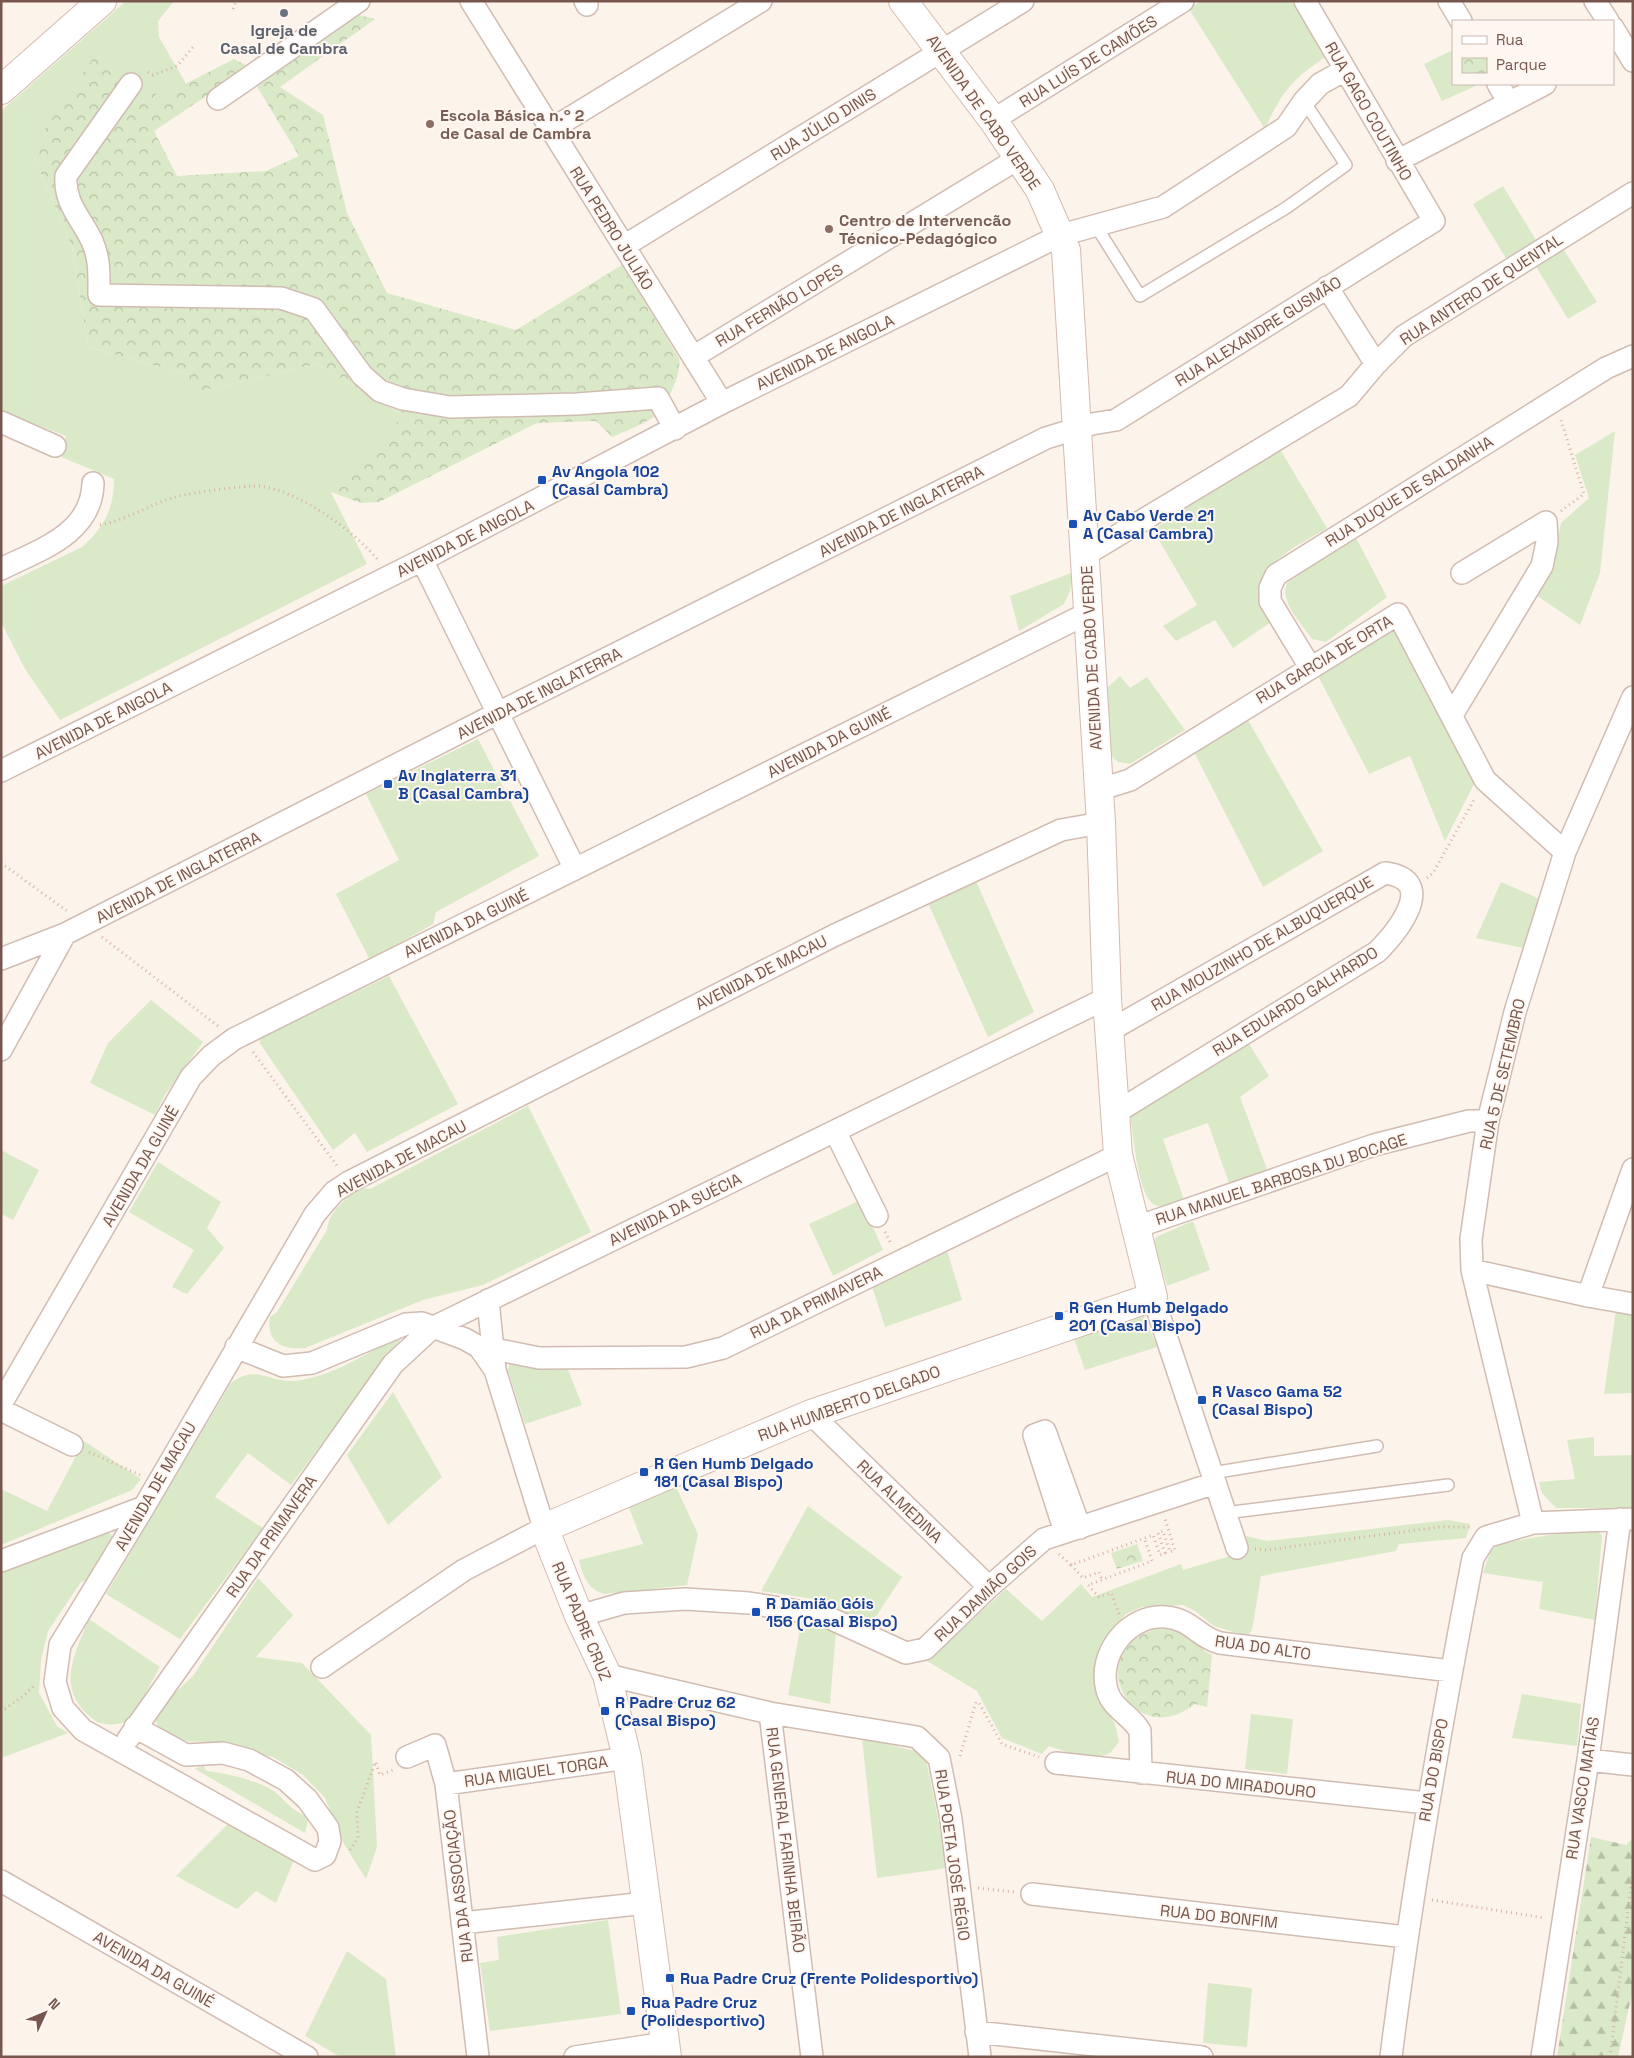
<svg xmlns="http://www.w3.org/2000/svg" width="1634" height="2058" font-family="'Space Grotesk',sans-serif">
<defs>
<pattern id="forest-firs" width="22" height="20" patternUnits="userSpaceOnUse" patternTransform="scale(1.25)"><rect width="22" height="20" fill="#daeac8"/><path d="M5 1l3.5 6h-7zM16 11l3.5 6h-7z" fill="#b6c0a5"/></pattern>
<pattern id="park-crowns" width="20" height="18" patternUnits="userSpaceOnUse" patternTransform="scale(1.25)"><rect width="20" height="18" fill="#daeac8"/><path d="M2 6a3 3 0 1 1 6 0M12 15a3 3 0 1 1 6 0" fill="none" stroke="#b6c0a5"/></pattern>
</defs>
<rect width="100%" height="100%" fill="#fcf3ea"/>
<path fill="#daeac8" d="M126 1H174L158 21 159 37 186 84 160 97 31 150 72 247 88 347 189 375V394L317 364 405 416 331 492 367 564 60 720 25 669 1 622V586L82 547C104 528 114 508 114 479L59 456 66 436 1 411V111Z
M1201 1H1297L1328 55C1293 79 1283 89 1265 129L1189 9Z
M1453 50V84H1480L1442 101 1424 64Z
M1503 186 1536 240 1507 260 1473 204Z
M1562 247 1597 302 1568 319 1535 265Z
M1615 431 1600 573 1580 625 1536 595 1554 559 1561 523 1589 498 1575 455Z
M1278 446 1327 528C1305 542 1254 564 1259 597 1260 605 1268 615 1271 622L1233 648 1215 620 1176 641 1163 626 1197 605 1153 530Z
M1355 536 1387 597 1326 642 1312 639C1302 624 1279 602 1287 583Z
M1074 572 1070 591 1064 604 1019 631 1010 596Z
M1392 629 1398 633 1477 778 1445 841 1410 756 1369 774 1316 672Z
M1120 676 1130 688 1147 677 1185 730 1130 764 1118 762 1110 755 1106 689Z
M1248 720 1323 851 1263 887 1193 750Z
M478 739 539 856 436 912 433 924 370 960 336 894 399 860 366 794Z
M975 879 1034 1012 988 1037 928 903Z
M1501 882 1542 900 1523 948 1476 938Z
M389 976 458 1104 367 1152 355 1133 333 1150 259 1042 261 1038Z
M151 1000 203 1042 164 1096 155 1115 90 1083 108 1043Z
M1247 1041 1269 1076 1240 1097 1267 1169 1229 1183 1208 1123 1163 1139 1184 1200C1175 1202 1164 1209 1155 1205 1138 1198 1133 1132 1130 1114Z
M528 1106 591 1232 483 1285 423 1300 305 1348C282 1350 266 1342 270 1317L277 1312 327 1230C328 1212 347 1198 360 1187L370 1189Z
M1 1150 39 1170 13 1220 1 1214Z
M158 1162 221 1202 207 1228 224 1248 187 1294 172 1287 194 1250 129 1212Z
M861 1200 883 1250 833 1276 809 1224Z
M1193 1221 1210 1270 1167 1286 1154 1242 1156 1237Z
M947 1250 962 1300 885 1327 872 1286Z
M1616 1310 1633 1313V1393L1604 1394Z
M1143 1314 1157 1347 1085 1370 1073 1336Z
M397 1337 400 1340 291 1485 248 1453 215 1497 263 1528 180 1639 106 1594 231 1383C256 1364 268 1382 293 1381 330 1378 366 1354 397 1337Z
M510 1364 567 1367 582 1405 525 1424 508 1370Z
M393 1392 442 1477 388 1525 347 1455Z
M1594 1437V1456L1633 1455V1508H1556L1542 1493 1539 1482 1575 1479 1567 1440Z
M84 1441 141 1479 132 1490 1 1545V1489L47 1511Z
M675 1485 698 1534 687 1585 605 1594C588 1590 583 1576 579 1560L643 1544 628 1505Z
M808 1506 902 1577 871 1624 821 1600 761 1591Z
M1448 1520 1470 1524 1466 1538 1399 1544 1396 1551 1261 1576 1252 1630 1247 1636 1214 1626 1195 1611 1183 1605 1142 1607 1126 1614 1108 1634 1100 1648 1094 1680 1096 1692 1115 1724 1119 1742 1110 1753 1091 1760 1049 1746 1042 1754 1002 1738 977 1691 927 1661 1006 1589 1042 1621 1081 1584 1092 1597 1181 1564 1183 1570 1244 1552 1246 1536 1267 1541Z
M1594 1528 1602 1535 1595 1620 1539 1609 1543 1582 1483 1573 1490 1552 1495 1544Z
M107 1531 113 1537 90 1579 81 1582 48 1631 41 1660 39 1693 57 1726 68 1733 1 1758V1572Z
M258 1578 293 1615 256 1657 302 1663 371 1735 377 1847 366 1879 344 1844 325 1798 303 1775 273 1757 205 1742 186 1741 159 1730 156 1720 159 1708 193 1676Z
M802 1618 836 1630 830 1704 788 1695Z
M89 1619 160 1667C152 1680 136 1715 124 1722 116 1726 101 1725 94 1720 54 1689 74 1656 89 1619Z
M1522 1694 1581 1704 1577 1746 1512 1738Z
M1251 1714 1293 1719 1287 1774 1245 1769Z
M862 1738 919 1752 926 1759 948 1868 877 1878Z
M203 1765 207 1771C226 1773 260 1781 275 1792 287 1802 294 1813 309 1817L305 1833 195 1769Z
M231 1821 294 1860 276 1903 256 1891 237 1909 176 1876Z
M608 1920 621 2014 490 2031 480 1963 499 1960 497 1937Z
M347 1951 386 1979 396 2057H340L305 2036Z
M1208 1983 1252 1988 1247 2047 1203 2043Z"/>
<path fill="url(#forest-firs)" d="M1591 1837 1626 1845 1633 1838V1989L1618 2057H1557Z"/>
<path fill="url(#park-crowns)" d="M359 15 375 19 280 87 323 115 347 213 387 293 516 330 622 265 679 358C682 374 668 402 657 414 650 422 623 432 612 437L596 421 537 423 379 502 361 503 331 492 404 415 317 364 189 394V375L88 347 72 247 31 150 95 55 160 97 234 59 250 67 154 131 177 176 266 171 299 156 256 85Z
M1137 1544 1143 1561 1117 1569 1111 1553Z
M1162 1628C1172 1630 1181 1632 1189 1638 1199 1644 1200 1650 1212 1655L1207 1707 1195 1704C1129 1755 1078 1644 1162 1628Z"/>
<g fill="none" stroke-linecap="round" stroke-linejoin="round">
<g stroke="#d1bcb2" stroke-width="14">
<path id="lane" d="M1096 226 1140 296 1286 208 1346 165 1304 101
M1212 1473 1377 1446
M1225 1513 1448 1485"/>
</g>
<g stroke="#d1bcb2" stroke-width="24">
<path id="street" d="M471 1 722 403
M585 1 587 5
M1449 1 1461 21
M1595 1 1608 21
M1613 28 1633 61
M131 84 66 176C64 203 81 218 92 241 100 258 99 276 99 295L281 298 314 309 362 375 380 391 403 399 450 407 577 404 658 398 675 429
M1498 84 1509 103
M218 99 359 1
M993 120 1183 1
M550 130 761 1
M1397 161 1545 84
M624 246 1023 1
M1327 287 1376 364
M693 357 1019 158
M1 422 55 446
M1085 555 1349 396 1376 364 1404 336 1633 193
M422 560 575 869
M1 569C39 550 92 534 93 483
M1310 667 1270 601V588L1276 575 1606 368 1633 356
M1452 715 1542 566 1547 542 1546 522 1462 573
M1 771 422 560 722 403 1061 235 1163 207 1286 127 1304 101 1320 84 1345 70
M1098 790 1130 780 1398 614 1485 780 1565 852
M1 959 65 934 498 713 1046 438 1092 424 1116 420 1434 221 1305 1
M1109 1031 1385 873C1439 880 1398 931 1377 952L1115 1113
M1 1050 65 934
M835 1131 877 1216
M1134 1228 1374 1145 1469 1121H1488
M1472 1270 1588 1296 1633 1304
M1588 1296 1633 1169
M1153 1297 1237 1548
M236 1347 283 1366 312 1363 406 1324 422 1323 465 1339 479 1347 495 1370
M494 1349 539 1358 686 1357 723 1348 1118 1155
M1 1404 191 1077 211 1056 234 1039 1088 613
M1 1410 72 1445
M811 1414 989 1587
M1533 1523 1472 1270 1471 1239 1488 1121 1515 1012 1565 852 1633 697
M1065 1532 1034 1435 1045 1431 1080 1528
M1 1561 144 1507
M579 1616 624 1603 685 1599 749 1603 823 1615 906 1653 925 1649 989 1587 1044 1539 1215 1483
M322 1667 464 1570 544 1528 495 1370 488 1300
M607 1675 770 1713 917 1737 939 1758 951 1819 980 2057
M770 1713 812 2057
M135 1727 186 1755 223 1753 249 1760 286 1780 307 1799 328 1828 330 1841 325 1855 315 1860 83 1730 63 1708 55 1682 60 1645 144 1507 315 1214 334 1192 349 1182 835 935 1061 830 1101 823
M128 1739 393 1364 432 1328 1107 998
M407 1757 435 1745 446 1784 478 2057
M1588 1760 1633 1765
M1056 1763 1427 1803
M1141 1773 1140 1731C1131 1715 1112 1709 1107 1690 1097 1654 1128 1614 1166 1617 1191 1619 1199 1638 1220 1643L1451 1671
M446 1784 627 1758
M1 1881 307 2057
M1032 1894 1406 1937
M462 1923 646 1903
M976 2032 1202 2057
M575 2057 665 2043
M1391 2057C1412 1889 1441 1724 1473 1558L1486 1537 1533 1523 1633 1519
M1542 2057 1588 1760 1620 1519"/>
</g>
<g stroke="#d4bbaf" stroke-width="30">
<path id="secondary" d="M1 90 102 1
M667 2057 627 1758 607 1675 579 1616 544 1528 811 1414 1153 1297 1118 1155 1107 998 1101 823 1066 250 1040 190 993 120 903 1"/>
</g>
<path stroke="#d6b2a5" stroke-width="3" stroke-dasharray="1 4" stroke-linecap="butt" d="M233 9 236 1
M148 72 153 75 177 66 194 46
M1561 511 1584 494 1561 420
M100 525C127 520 152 503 179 496 192 493 245 485 258 486 299 490 354 531 379 561
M1 863 67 911
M1427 878 1433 873 1475 798
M102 937 218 1026
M253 1052 338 1167
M885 1232 891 1244
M89 1452 140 1475
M1255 1549 1266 1550 1440 1527H1470
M1059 1554 1071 1565 1153 1535 1160 1555 1165 1553 1158 1533 1163 1531 1170 1552 1175 1550 1165 1519
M1071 1565 1083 1578 1099 1572 1102 1580
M1119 1614 1111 1593 1099 1597 1088 1585 1152 1561 1144 1537
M1 1712C12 1703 27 1695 35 1684
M960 1756 976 1702 979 1703 1002 1744 1039 1757
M376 1763 380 1775 393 1770
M350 1850 358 1838 357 1812 375 1763
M978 1888 1014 1892
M1432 1900 1545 1918
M1610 2057 1633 1870"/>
<use href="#lane" stroke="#fff" stroke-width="11"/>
<use href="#street" stroke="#fff" stroke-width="21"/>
<use href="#secondary" stroke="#fff" stroke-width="28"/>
</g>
<circle fill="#6b7280" stroke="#fef7f1" stroke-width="2" cx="284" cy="13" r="5"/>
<g fill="#8d6e63" stroke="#fef7f1" stroke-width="2">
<circle cx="430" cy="124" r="5"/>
<circle cx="829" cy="229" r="5"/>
</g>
<g fill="#1a4fb4" stroke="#fef7f1" stroke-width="2">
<rect x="537" y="475" width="10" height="10" rx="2.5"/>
<rect x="1068" y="519" width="10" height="10" rx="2.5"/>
<rect x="383" y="779" width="10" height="10" rx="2.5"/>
<rect x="1054" y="1311" width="10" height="10" rx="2.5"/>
<rect x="1197" y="1395" width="10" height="10" rx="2.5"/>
<rect x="639" y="1467" width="10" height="10" rx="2.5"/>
<rect x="751" y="1607" width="10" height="10" rx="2.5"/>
<rect x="600" y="1706" width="10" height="10" rx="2.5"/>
<rect x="665" y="1973" width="10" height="10" rx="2.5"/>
<rect x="626" y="2006" width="10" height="10" rx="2.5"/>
</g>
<g text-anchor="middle" stroke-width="4" stroke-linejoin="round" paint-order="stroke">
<g font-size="16" font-weight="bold" fill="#5b616d" stroke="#fef7f1">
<text x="284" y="36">Igreja de<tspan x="284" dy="18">Casal de Cambra</tspan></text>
</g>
<g font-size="16" fill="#77574d" stroke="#fef7f1">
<text transform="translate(1088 61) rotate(-32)" y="6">RUA LUÍS DE CAMÕES</text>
<text transform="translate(1369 111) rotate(60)" y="6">RUA GAGO COUTINHO</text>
<text transform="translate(984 112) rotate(55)" y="6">AVENIDA DE CABO VERDE</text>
<text transform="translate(823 124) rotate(-32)" y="6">RUA JÚLIO DINIS</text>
<text transform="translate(612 228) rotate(58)" y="6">RUA PEDRO JULIÃO</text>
<text transform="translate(1481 289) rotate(-33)" y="6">RUA ANTERO DE QUENTAL</text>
<text transform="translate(779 305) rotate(-31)" y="6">RUA FERNÃO LOPES</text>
<text transform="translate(1258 331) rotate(-32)" y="6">RUA ALEXANDRE GUSMÃO</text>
<text transform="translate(825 352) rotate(-26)" y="6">AVENIDA DE ANGOLA</text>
<text transform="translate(1409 491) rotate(-32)" y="6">RUA DUQUE DE SALDANHA</text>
<text transform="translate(901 511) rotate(-27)" y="6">AVENIDA DE INGLATERRA</text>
<text transform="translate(465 538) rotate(-27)" y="6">AVENIDA DE ANGOLA</text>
<text transform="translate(1091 658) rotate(-93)" y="6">AVENIDA DE CABO VERDE</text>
<text transform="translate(1324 659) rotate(-31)" y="6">RUA GARCIA DE ORTA</text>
<text transform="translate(539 693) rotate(-27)" y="6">AVENIDA DE INGLATERRA</text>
<text transform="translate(103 720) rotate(-27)" y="6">AVENIDA DE ANGOLA</text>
<text transform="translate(829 742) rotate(-27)" y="6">AVENIDA DA GUINÉ</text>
<text transform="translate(178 877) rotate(-27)" y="6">AVENIDA DE INGLATERRA</text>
<text transform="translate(466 923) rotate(-26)" y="6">AVENIDA DA GUINÉ</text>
<text transform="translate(1262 943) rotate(-30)" y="6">RUA MOUZINHO DE ALBUQUERQUE</text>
<text transform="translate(761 972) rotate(-27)" y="6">AVENIDA DE MACAU</text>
<text transform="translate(1295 1001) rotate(-32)" y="6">RUA EDUARDO GALHARDO</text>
<text transform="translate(1502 1074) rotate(-77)" y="6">RUA 5 DE SETEMBRO</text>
<text transform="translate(401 1158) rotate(-28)" y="6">AVENIDA DE MACAU</text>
<text transform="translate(140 1166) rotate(-60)" y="6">AVENIDA DA GUINÉ</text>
<text transform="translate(1281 1179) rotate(-18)" y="6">RUA MANUEL BARBOSA DU BOCAGE</text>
<text transform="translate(675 1209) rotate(-26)" y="6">AVENIDA DA SUÉCIA</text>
<text transform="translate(816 1302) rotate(-26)" y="6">RUA DA PRIMAVERA</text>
<text transform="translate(849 1403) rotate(-20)" y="6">RUA HUMBERTO DELGADO</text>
<text transform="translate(155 1486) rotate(-60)" y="6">AVENIDA DE MACAU</text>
<text transform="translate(900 1501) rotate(44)" y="6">RUA ALMEDINA</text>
<text transform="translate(271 1536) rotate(-55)" y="6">RUA DA PRIMAVERA</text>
<text transform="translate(985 1593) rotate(-43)" y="6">RUA DAMIÃO GOIS</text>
<text transform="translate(582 1621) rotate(67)" y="6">RUA PADRE CRUZ</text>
<text transform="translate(1263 1647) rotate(8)" y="6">RUA DO ALTO</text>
<text transform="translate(1433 1770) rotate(-80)" y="6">RUA DO BISPO</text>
<text transform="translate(536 1771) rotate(-8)" y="6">RUA MIGUEL TORGA</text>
<text transform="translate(1241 1784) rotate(6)" y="6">RUA DO MIRADOURO</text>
<text transform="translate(1582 1788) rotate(-81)" y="6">RUA VASCO MATÍAS</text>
<text transform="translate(786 1840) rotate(83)" y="6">RUA GENERAL FARINHA BEIRÃO</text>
<text transform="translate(953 1855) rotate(82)" y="6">RUA POETA JOSÉ RÉGIO</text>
<text transform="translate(458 1886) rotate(-97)" y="6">RUA DA ASSOCIAÇÃO</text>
<text transform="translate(1219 1916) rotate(6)" y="6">RUA DO BONFIM</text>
<text transform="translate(154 1969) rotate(30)" y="6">AVENIDA DA GUINÉ</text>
</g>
<g font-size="16" font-weight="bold" fill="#785e54" stroke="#fef7f1" text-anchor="start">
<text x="440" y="121">Escola Básica n.º 2<tspan x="440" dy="18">de Casal de Cambra</tspan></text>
<text x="839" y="226">Centro de Intervencão<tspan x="839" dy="18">Técnico-Pedagógico</tspan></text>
</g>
<g font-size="16" font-weight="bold" fill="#164399" stroke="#fef7f1" text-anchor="start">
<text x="552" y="477">Av Angola 102<tspan x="552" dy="18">(Casal Cambra)</tspan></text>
<text x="1083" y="521">Av Cabo Verde 21<tspan x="1083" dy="18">A (Casal Cambra)</tspan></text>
<text x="398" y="781">Av Inglaterra 31<tspan x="398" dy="18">B (Casal Cambra)</tspan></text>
<text x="1069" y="1313">R Gen Humb Delgado<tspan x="1069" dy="18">201 (Casal Bispo)</tspan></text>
<text x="1212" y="1397">R Vasco Gama 52<tspan x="1212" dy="18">(Casal Bispo)</tspan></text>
<text x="654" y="1469">R Gen Humb Delgado<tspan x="654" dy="18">181 (Casal Bispo)</tspan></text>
<text x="766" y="1609">R Damião Góis<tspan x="766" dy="18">156 (Casal Bispo)</tspan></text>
<text x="615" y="1708">R Padre Cruz 62<tspan x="615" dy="18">(Casal Bispo)</tspan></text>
<text x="680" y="1984">Rua Padre Cruz (Frente Polidesportivo)</text>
<text x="641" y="2008">Rua Padre Cruz<tspan x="641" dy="18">(Polidesportivo)</tspan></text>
</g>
</g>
<rect width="1634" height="2058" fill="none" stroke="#77574d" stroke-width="5"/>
<rect x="1452" y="20" width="162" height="65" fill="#fef7f1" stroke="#c8b7af"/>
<rect x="1462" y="36" width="25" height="8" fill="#ffffff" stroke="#c8b7af"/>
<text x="1496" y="45" font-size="15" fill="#77574d">Rua</text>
<rect x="1462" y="58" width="25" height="15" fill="url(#park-crowns)" stroke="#c8b7af"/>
<text x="1496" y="70" font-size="15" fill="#77574d">Parque</text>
<g transform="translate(45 2013) rotate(46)" stroke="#fef7f1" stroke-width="4" paint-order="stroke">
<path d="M0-4L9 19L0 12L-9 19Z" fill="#77574d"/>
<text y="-8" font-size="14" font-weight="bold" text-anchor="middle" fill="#77574d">N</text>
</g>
</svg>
